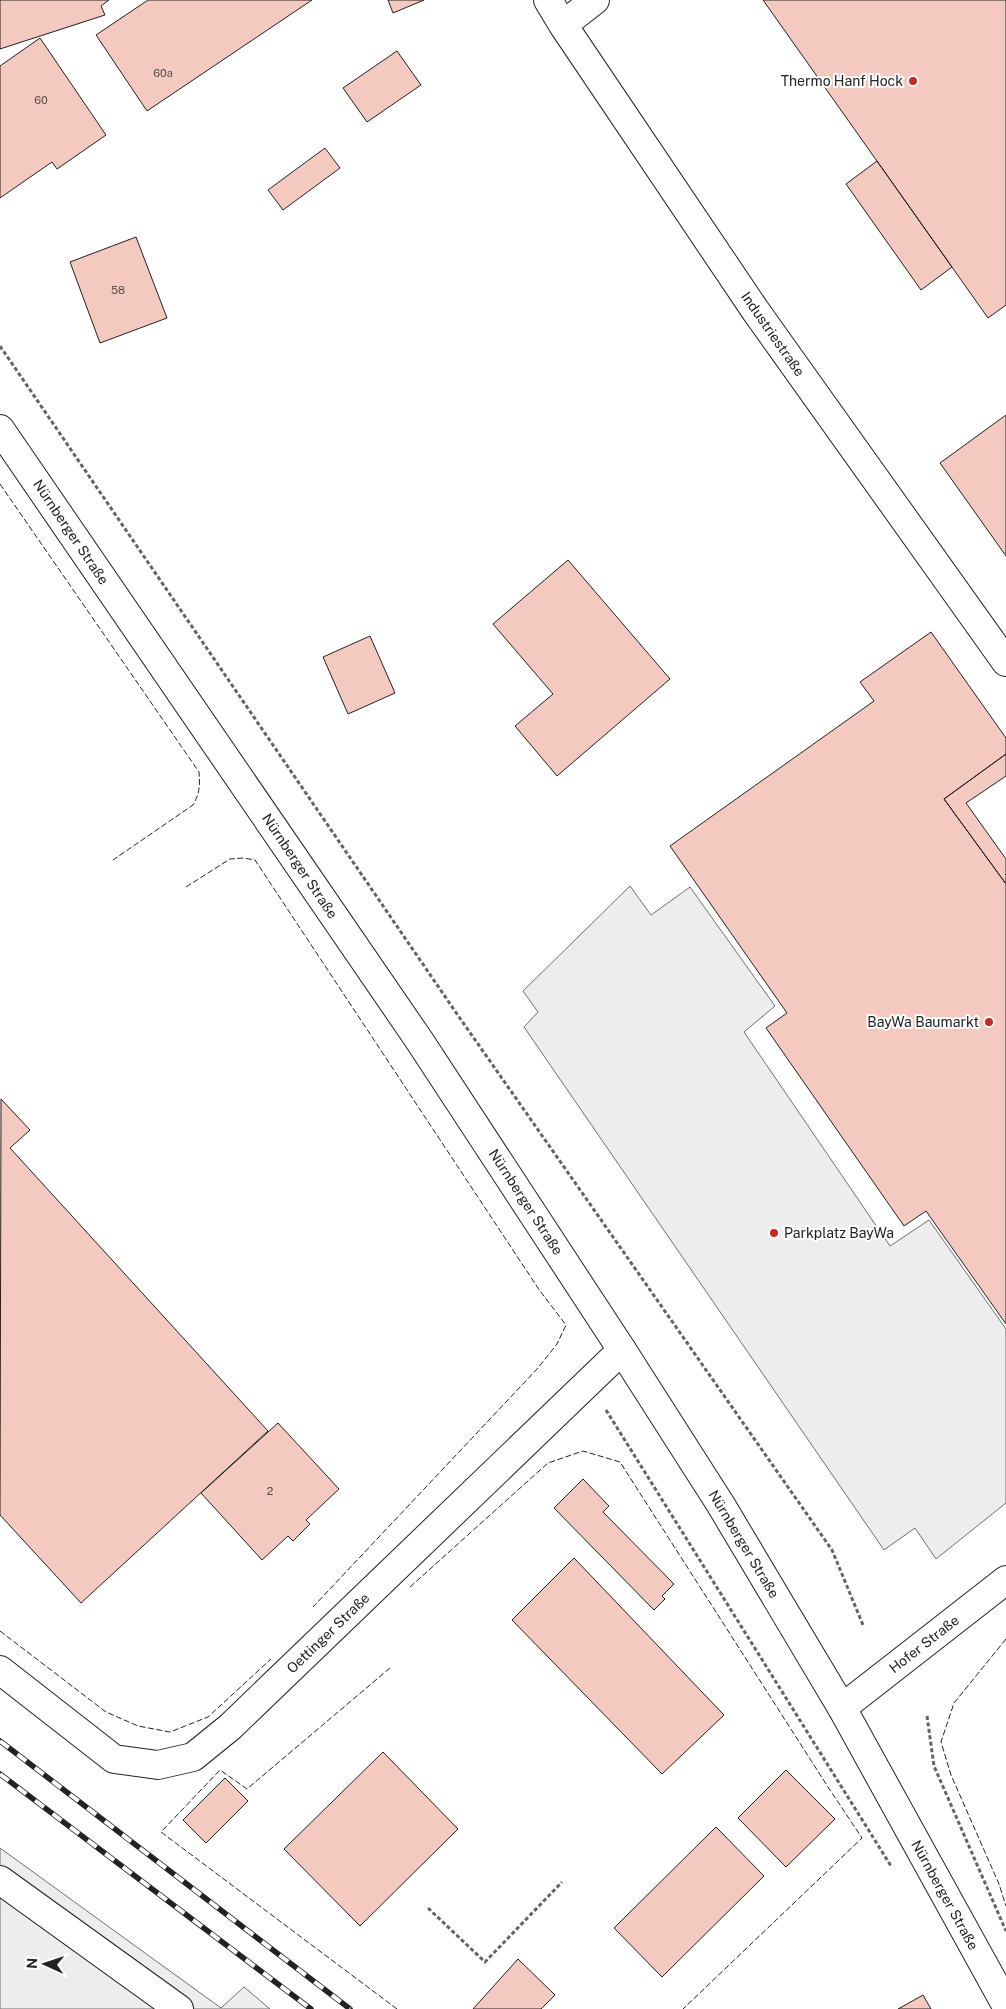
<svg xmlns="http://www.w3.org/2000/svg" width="1006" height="2009" font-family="'Public Sans',sans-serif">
<rect width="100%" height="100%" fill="#fff"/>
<path fill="#ededed" stroke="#6f6f6f" d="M630 886 651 915 690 887 775 1006 744 1032 890 1246 929 1220 1006 1329V1503L936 1559 915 1528 884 1550 524 1027 538 1012 523 991Z
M0 1848 221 2008 244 1987 270 2009H0Z"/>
<path fill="#f3c9c0" stroke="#222" d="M0 0H109L101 6 105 15 0 49Z
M148 0H312L147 111 96 35Z
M388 0H424L393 13Z
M763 0H1006V305L988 318Z
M40 38 106 135 57 169 52 162 0 198V66Z
M397 51 421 85 367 122 343 88Z
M325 148 340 168 283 210 268 190Z
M877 161 952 267 921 290 846 184Z
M136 237 167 318 100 343 70 262Z
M1006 415V556L940 463Z
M568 560 670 679 557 776 515 726 553 694 493 624Z
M931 632 1006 738V754L944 799 1006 884V1324L926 1211 904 1226 766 1028 787 1013 670 846 874 701 860 682Z
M370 636 395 693 348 714 323 657Z
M1006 754V776L966 803 1006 859V884L944 799Z
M1 1099 30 1130 10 1148 268 1431 81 1603 0 1515Z
M278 1423 339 1489 306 1520 310 1524 293 1541 288 1536 262 1560 201 1493Z
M583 1479 609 1506 603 1512 674 1584 662 1596 665 1599 654 1610 554 1508Z
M574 1558 724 1715 662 1774 512 1620Z
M383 1752 458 1829 360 1926 284 1849Z
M786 1770 835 1819 786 1867 738 1818Z
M225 1778 248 1801 206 1843 183 1820Z
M716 1827 764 1876 662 1977 614 1928Z
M518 1959 555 1995 541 2009H473Z
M923 1995 931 2009H898L907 2004Z"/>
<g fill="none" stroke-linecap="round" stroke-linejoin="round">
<g stroke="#222" stroke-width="30">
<path id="minor" d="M548 0 563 25 755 310 1006 662
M563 25 595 0
M0 1670 114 1759 158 1765 193 1757 230 1727 622 1350
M0 1880 179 2009"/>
</g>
<g stroke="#222" stroke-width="30">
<path id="tertiary" d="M842 1708 1006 1580"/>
</g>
<g stroke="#222" stroke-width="30">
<path id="secondary" d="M0 429 419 1040 622 1350 721 1505 842 1708 1006 2005"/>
</g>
<path stroke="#646464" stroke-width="3" stroke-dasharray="4 2.5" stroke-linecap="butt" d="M0 346 457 1014 832 1550 863 1625
M606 1410 891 1866
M927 1716 934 1766 1006 1931
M428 1908 485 1962 562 1882"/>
<use href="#minor" stroke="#fff" stroke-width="28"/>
<use href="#tertiary" stroke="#fff" stroke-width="28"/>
<use href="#secondary" stroke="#fff" stroke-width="28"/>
<g stroke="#222" stroke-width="5.5">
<path id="rail" d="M0 1741 350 2009
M0 1774 311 2009"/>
</g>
<use href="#rail" stroke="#fff" stroke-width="4" stroke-dasharray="11" stroke-linecap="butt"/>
<path stroke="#222" stroke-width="1" stroke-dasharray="6 2.5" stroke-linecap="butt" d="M0 484 199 772C200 785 200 793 193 805L113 860
M186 887 230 859 243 858 255 860 540 1291 566 1325 557 1344 538 1368 313 1607
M410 1587 548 1463 583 1451 620 1462 828 1787 862 1838 683 2009
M0 1631 106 1712 138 1726 170 1732 208 1717 271 1659
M1006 1639 954 1703 941 1742 951 1775 999 1884 1006 1906
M390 1668 247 1789 220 1770 161 1832 397 2009"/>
</g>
<g fill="#c62828" stroke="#fff" stroke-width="2">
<circle cx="913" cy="81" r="5"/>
<circle cx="989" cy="1022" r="5"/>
<circle cx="774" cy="1233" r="5"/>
</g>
<g text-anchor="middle" stroke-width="4" stroke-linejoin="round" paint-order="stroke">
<g font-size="11" fill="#564c4a">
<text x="163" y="77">60a</text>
<text x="41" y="104">60</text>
<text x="118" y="294">58</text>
<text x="270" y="1495">2</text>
</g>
<g font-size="14" fill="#222" stroke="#fff" text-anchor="end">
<text x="903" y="86">Thermo Hanf Hock</text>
<text x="979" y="1027">BayWa Baumarkt</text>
<text x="784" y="1238" text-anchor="start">Parkplatz BayWa</text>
</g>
<g font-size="14" fill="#222" stroke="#fff">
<text transform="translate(773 334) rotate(55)" y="5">Industriestraße</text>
<text transform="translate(71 532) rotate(56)" y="5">Nürnberger Straße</text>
<text transform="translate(300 866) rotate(56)" y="5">Nürnberger Straße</text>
<text transform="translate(526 1202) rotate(57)" y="5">Nürnberger Straße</text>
<text transform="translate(744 1544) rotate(59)" y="5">Nürnberger Straße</text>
<text transform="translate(328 1633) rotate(-44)" y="5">Oettinger Straße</text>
<text transform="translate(924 1644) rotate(-38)" y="5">Hofer Straße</text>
<text transform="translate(945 1895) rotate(61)" y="5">Nürnberger Straße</text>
</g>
</g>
<g transform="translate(45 1964) rotate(273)" stroke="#ffffff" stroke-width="4" paint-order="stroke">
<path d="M0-4L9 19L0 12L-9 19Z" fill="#222222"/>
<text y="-8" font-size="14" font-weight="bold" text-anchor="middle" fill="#222222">N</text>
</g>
</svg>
